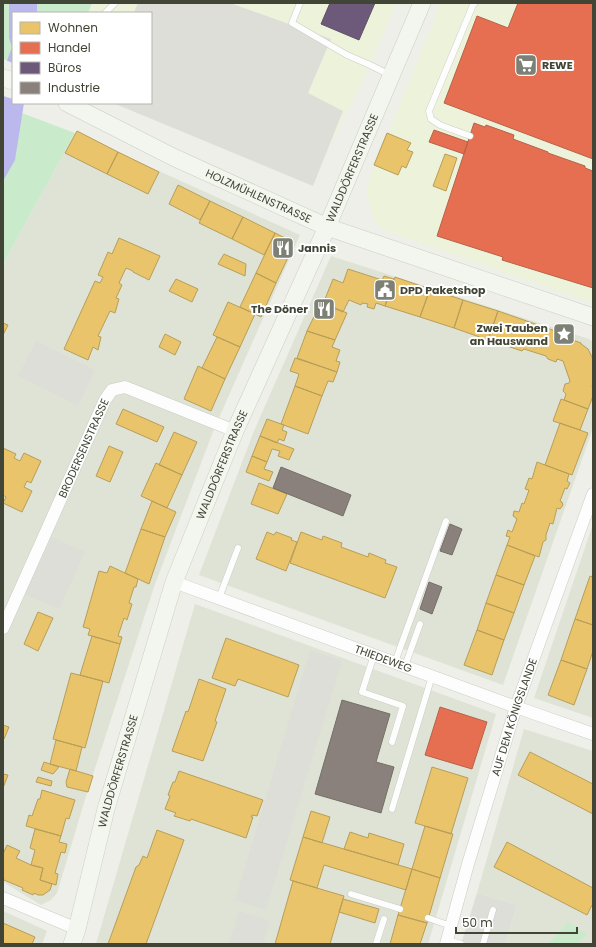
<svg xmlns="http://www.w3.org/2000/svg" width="596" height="947" font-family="Poppins,sans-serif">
<rect width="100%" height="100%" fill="#edefe8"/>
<path fill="#dfe3d5" d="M75 133 300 235 214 429 154 587 86 796 57 893 51 900 41 905 3 882V264Z
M331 256 589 339 593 342V428L503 685 199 575 254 431Z
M593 524V718L534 698Z
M195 604 496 714 428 944H96Z
M524 729 593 751V944H505L517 905 477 893Z
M3 911 47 931 42 944H3Z"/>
<path fill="#edf2db" d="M92 3H396L370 65 312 182 151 103V13H88Z
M441 3H593V303L383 230 373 219 366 188Z"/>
<path fill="#caebcb" d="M3 3H92L88 13H13V63L3 59Z
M3 106 75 133 3 264Z
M568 922 587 934 577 944H548Z"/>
<path fill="#ddded8" d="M138 3H230L331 39 308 93 343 111 313 186 113 103H151V13H134V12Z
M36 341 95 370 78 406 18 376Z
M52 537 85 552 59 609 25 594Z
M310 650 342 661 266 910 235 900Z
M477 893 517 905 505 944H461Z
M239 911 270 921 263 944H229Z"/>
<path fill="#bab8ed" d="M9 3H37V13H13V103H24L15 160 3 181V72L12 47 9 38Z"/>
<path fill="#edefe8" d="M5 60 13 63V99L3 96V66Z"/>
<path fill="#e9c46a" stroke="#b79e5a" d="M77 131 118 152 107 174 65 153Z
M387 133 411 143 407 150 413 152 406 168 402 166 398 175 374 165Z
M118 152 159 172 148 194 107 174Z
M445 154 457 158 446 191 433 186Z
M178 185 210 201 200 220 169 204Z
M210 201 243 217 232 239 199 223Z
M243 217 275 233 264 255 232 239Z
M275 233 291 241 293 247 276 283 256 273Z
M119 238 160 256 149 280 133 272V271L126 268 119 283 122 285 116 298 119 299 115 313 110 311 98 336 101 337 98 350 93 347 88 360 64 349 95 281 100 283 103 277 98 275 108 252 112 254Z
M224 254 246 264 245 276 218 264Z
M348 269 382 280 384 276 394 279 385 306 376 303 374 309 367 307 368 304 362 303 361 305 349 300 343 312 323 304 333 279 343 283Z
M256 273 276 283 261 317 240 307Z
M395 277 430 289 420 317 385 306Z
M176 279 198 289 192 302 169 291Z
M430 289 463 300 454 328 420 317Z
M463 300 498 311 488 340 454 328Z
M228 302 255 314 240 347 213 335Z
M321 302 347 313 335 340 307 331Z
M498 311 564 334 570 339 581 343V344L584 346 588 349 593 359V384L592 386 593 388V396L588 409 564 400 566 394 563 391 565 384 569 383 570 381 563 361 557 359 556 362 548 359 546 356 524 349 522 351 507 346 505 342 489 337Z
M3 323 8 325 3 335Z
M307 331 335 340 332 347 340 350 336 361 340 362 337 372 297 358Z
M165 334 181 342 175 355 159 347Z
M217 337 240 347 225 379 202 368Z
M295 358 337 372 333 382 328 381 322 396 295 386 299 374 290 371Z
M198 366 225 379 211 411 184 399Z
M295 386 322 396 308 434 281 424Z
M561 399 588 409 580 430 553 421Z
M123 409 164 427 157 442 116 424Z
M267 419 284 425 282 430 287 432 284 441 279 439 277 443 260 436Z
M560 423 588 433 572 475 545 465Z
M174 432 197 442 182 475 159 465Z
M260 436 294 449 289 460 278 456 280 451 272 449 267 462 252 456Z
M109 446 123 452 110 482 96 476Z
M3 448 16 454 14 458 20 461 24 453 41 461 31 483 27 481 24 487 32 491 22 512 3 503 6 497 3 495Z
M252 456 267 462 264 469 273 472 269 481 246 472Z
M537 462 569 474 567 481 570 483 567 489 565 488 560 501 562 502 563 505 560 509 557 508 553 524 550 523 546 535V540L543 542 539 557 507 545 510 537 506 536 508 530 512 532 517 519 513 516 514 511 519 512 522 503 524 504 529 490 525 489 529 478 532 479Z
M156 463 182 475 167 508 141 496Z
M259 483 287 494 278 514 251 504Z
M152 501 176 512 165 537 141 529Z
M141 529 165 537 149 584 125 573Z
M267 532 274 535 276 532 292 538 291 540 297 542 286 571 256 559Z
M301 532 322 540 323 536 342 543 341 547 368 557 369 553 386 560 385 563 397 567 385 598 290 563Z
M507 545 535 556 524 585 496 575Z
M110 566 138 579 136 587H134L129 603 132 604 127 620 124 618 118 636 122 637 120 644 88 635 90 629 83 627 99 571 107 573Z
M496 575 524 585 514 613 486 603Z
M590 576 593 577V625L575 619Z
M486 603 514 613 504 640 477 630Z
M38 612 53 618 38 651 24 644Z
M575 619 593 625V651L587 669 561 660Z
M477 630 504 640 492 675 464 665Z
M92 636 120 644 109 683 80 675Z
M226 638 299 665 288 697 238 679 235 686 212 678Z
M561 660 587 669 574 705 548 695Z
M71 673 103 681 85 748 53 739Z
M199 679 226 689 215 721 217 722 203 761 172 751 186 711 188 712Z
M3 725 9 727 4 739H3Z
M56 740 82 747 76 771 50 764Z
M530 752 593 784V814L518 775Z
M44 762 59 767 53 774 41 770Z
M432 767 468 778 451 834 415 823Z
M70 769 93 776 88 792 67 787 66 782Z
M179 771 263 800 257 816 252 815 251 817H253L246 838 191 819 190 821 174 816 176 813 165 809 170 796 168 795 173 782H175Z
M3 774 8 775 3 788Z
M38 777 52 781 51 786 36 782Z
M42 790 75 800 69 819 66 818 61 836 26 826 29 815 32 816 38 799H40Z
M311 811 330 817 322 843 303 837Z
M425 826 453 834 440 878 412 869Z
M35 829 61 836 59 842 67 844 65 853 61 852 55 873 58 874 56 885 40 880 43 868 31 865 35 850 30 848Z
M157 830 184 840 146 944H108L136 867 139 865 143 856 147 858Z
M350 832 368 838 369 833 404 844 398 865 344 849Z
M303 837 412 869 406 890 324 865 317 888 290 880Z
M507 842 593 888V906L592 905 587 915 494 867Z
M7 845 20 851 16 858 31 865 43 868 40 880 52 884 50 890 43 895H38L34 893 33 895 22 890 23 888 4 880 3 882V854Z
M412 869 440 878 427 923 398 915Z
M293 881 344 896 330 944H275Z
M343 899 379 909 375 923 339 912Z
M398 915 427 923 420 944H390Z
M3 923 35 937 32 944H3Z"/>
<path fill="#e76f51" stroke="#b56249" d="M518 3H593V159L444 103 477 16 508 28Z
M474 123 485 127 486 125 514 135 513 139 548 152V153L585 166V168L593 171V288L502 260 503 257 437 236Z
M434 130 468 142 464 154 429 142Z
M440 707 487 722 472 769 425 755Z"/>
<path fill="#6d597a" stroke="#605365" d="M330 3H375L359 40 321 24Z"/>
<path fill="#8a817c" stroke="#746f67" d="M281 467 351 495 343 516 273 488Z
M450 524 462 529 452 555 440 551Z
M429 582 442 587 432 614 420 609Z
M342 700 390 714 376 762 394 767 381 813 315 794Z"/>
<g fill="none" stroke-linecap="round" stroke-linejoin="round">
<g stroke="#cbcdc6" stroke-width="7">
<path id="lane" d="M300 3 292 23 347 55 370 65 390 75
M105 13 115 3
M470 136 440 125 431 119 429 111 473 5 475 3
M219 598 238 548
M374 655 362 692 403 706 392 742
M395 662 446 521
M405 666 420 624
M392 809 432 676
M351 894 400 909
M428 918 451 926
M447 940 461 944
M376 944 384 919
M483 944 493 910"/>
</g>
<g stroke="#cbcdc6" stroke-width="13">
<g id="street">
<path id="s1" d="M174 582 516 707 593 734"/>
<path id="s2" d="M3 628 105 400 112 390 125 387 235 431"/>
<path d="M3 898 77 929"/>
<path id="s3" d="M446 944 468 864 516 707 593 494"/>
</g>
</g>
<g stroke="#cbcfc1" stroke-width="18">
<g id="secondary">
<path d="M3 78 13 81"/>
<path id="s4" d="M67 103 173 157 327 227 593 317"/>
<path id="s5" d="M72 944 77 929 106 809 174 582 235 431 327 227 422 3"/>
</g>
</g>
<use href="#lane" stroke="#fcfdfc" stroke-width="6"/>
<use href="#street" stroke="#fcfdfc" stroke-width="12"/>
<use href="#secondary" stroke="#f3f6ee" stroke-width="17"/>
</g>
<defs>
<g id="supermarket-square" transform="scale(1.15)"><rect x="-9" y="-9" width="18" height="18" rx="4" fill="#7d8074" stroke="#fff"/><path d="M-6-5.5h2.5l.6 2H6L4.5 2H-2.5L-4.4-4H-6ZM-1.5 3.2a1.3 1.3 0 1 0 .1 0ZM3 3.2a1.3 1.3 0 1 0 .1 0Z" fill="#fff"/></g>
<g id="restaurant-square" transform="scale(1.15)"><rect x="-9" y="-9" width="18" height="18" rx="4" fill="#7d8074" stroke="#fff"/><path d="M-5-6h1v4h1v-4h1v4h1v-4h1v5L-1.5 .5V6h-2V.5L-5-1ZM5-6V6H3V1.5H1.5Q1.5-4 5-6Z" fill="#fff"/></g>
<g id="civic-square" transform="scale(1.15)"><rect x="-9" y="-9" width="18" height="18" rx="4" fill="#7d8074" stroke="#fff"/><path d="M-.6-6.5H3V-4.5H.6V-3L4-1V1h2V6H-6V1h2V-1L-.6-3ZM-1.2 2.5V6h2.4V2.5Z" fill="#fff"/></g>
<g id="sight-square" transform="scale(1.15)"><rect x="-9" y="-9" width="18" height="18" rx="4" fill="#7d8074" stroke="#fff"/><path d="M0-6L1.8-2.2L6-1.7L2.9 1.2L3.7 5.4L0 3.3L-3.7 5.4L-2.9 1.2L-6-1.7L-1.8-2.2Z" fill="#fff"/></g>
</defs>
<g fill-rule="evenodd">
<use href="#supermarket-square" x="526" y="65"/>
<use href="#restaurant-square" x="283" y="248"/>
<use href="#civic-square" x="385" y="290"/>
<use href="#restaurant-square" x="324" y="309"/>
<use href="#sight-square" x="564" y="334"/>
</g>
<g text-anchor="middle" stroke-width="4" stroke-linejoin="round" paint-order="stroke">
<g font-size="11" font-weight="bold" fill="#414535" stroke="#fff" text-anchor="start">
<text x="542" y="69">REWE</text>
<text x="298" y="252">Jannis</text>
<text x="400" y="294">DPD Paketshop</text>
<text x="308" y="313" text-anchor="end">The Döner</text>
<text x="548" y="332" text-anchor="end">Zwei Tauben<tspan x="548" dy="13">an Hauswand</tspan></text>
</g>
<g font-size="11" fill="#414535" stroke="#fff">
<text dy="4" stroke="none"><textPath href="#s5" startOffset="827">WALDDÖRFERSTRASSE</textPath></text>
<text dy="4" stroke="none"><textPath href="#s4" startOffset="213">HOLZMÜHLENSTRASSE</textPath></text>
<text dy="4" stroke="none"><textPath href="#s2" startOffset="197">BRODERSENSTRASSE</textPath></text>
<text dy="4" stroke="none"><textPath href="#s5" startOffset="503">WALDDÖRFERSTRASSE</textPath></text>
<text dy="4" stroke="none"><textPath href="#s1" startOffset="223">THIEDEWEG</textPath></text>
<text dy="4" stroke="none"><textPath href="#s3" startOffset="237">AUF DEM KÖNIGSLANDE</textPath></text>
<text dy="4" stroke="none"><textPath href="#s5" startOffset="179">WALDDÖRFERSTRASSE</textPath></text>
</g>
</g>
<rect width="596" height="947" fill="none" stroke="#414535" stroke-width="8"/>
<rect x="12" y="12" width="140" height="92" fill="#ffffff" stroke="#b3b5ae"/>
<rect x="20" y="22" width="20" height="12" fill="#e9c46a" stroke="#b3b5ae"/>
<text x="48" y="32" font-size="12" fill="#414535">Wohnen</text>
<rect x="20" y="42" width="20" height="12" fill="#e76f51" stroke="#b3b5ae"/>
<text x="48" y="52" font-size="12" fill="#414535">Handel</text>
<rect x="20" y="62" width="20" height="12" fill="#6d597a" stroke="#b3b5ae"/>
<text x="48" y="72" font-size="12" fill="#414535">Büros</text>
<rect x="20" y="82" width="20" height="12" fill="#8a817c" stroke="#b3b5ae"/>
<text x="48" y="92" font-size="12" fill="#414535">Industrie</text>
<path d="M456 927v6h121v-6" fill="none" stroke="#414535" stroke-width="2"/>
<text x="462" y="927" font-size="12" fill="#414535" stroke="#ffffff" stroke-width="3" paint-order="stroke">50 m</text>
</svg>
